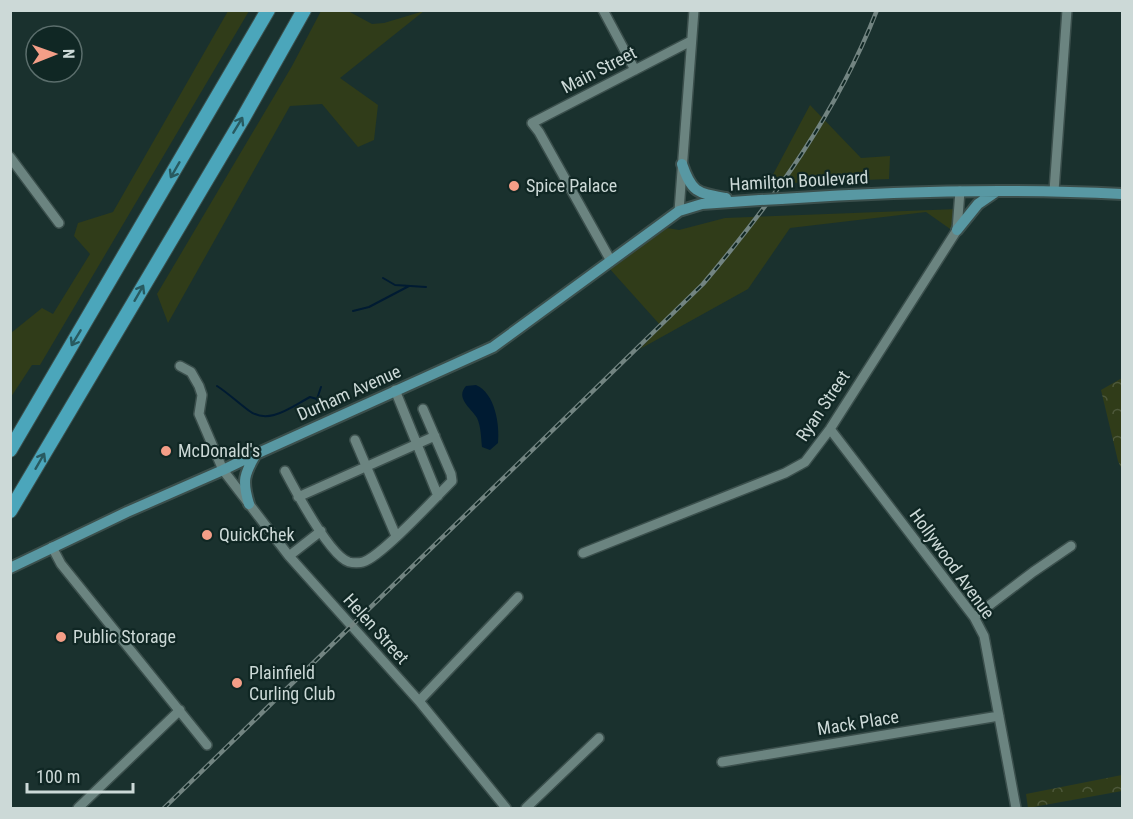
<svg xmlns="http://www.w3.org/2000/svg" width="1133" height="819" font-family="'Roboto Condensed',sans-serif">
<defs>
<pattern id="forest-crowns" width="20" height="18" patternUnits="userSpaceOnUse" patternTransform="scale(1.5)"><rect width="20" height="18" fill="#303c19"/><path d="M2 6a3 3 0 1 1 6 0M12 15a3 3 0 1 1 6 0" fill="none" stroke="#4d583a"/></pattern>
</defs>
<rect width="100%" height="100%" fill="#1a312e"/>
<path fill="#303c19" d="M228 11H249L40 365H32L11 397V333L42 308 53 314 90 254 74 236 78 223 113 212Z
M321 11H348L372 24 384 23 424 11 340 78 378 105 374 140 358 147 322 104 290 106 168 323 157 294 292 66Z
M810 105 861 158 890 156 889 179 768 184Z
M958 209 953 231 926 212 790 228 748 289 640 349 661 326 609 268 667 228 679 230 725 218Z"/>
<path fill="url(#forest-crowns)" d="M1122 378V470L1118 461 1101 390Z
M1122 775V791L1028 808 1026 794Z"/>
<path fill="#001b32" d="M476 385C495 393 500 425 498 443L490 450 482 447C481 438 481 426 477 418 471 408 455 398 466 386Z"/>
<g fill="none" stroke-linecap="round" stroke-linejoin="round">
<path stroke="#001b32" stroke-width="2" d="M383 278 395 285 426 287
M353 311 369 307 409 286
M217 386C228 393 237 402 248 410 268 426 291 407 310 397L317 399
M318 403 317 399 321 387"/>
<g stroke="#3b4f4c" stroke-width="12">
<path id="minor" d="M603 10 635 70
M10 157 59 223
M1054 191 1067 10
M679 211 694 10
M611 261 539 132 532 123 691 41
M180 366 191 372 199 386 202 395 199 414 223 470 289 556 419 701 506 808
M395 390 438 496
M830 429 974 617 984 636 1016 808
M355 440 396 536
M285 471C295 490 330 556 349 562 353 563 360 563 363 562 381 557 436 497 452 481L451 474 423 409
M298 497 435 436
M52 547 61 564 207 745
M583 553 785 473 805 462 830 429 957 230 960 191
M289 556 321 531
M974 617 1033 572 1071 546
M419 701 518 597
M722 762 999 716
M78 808 180 710
M526 808 599 738"/>
</g>
<g stroke="#3b4f4c" stroke-width="14">
<path id="major" d="M682 164C692 193 697 193 726 198
M781 199C895 191 1009 188 1122 194
M957 230 978 204 997 191
M249 504C242 481 244 474 256 454
M10 568 127 512 223 470 256 454 493 347 679 211 702 204 760 200"/>
</g>
<g stroke="#3b4f4c" stroke-width="16">
<path id="highway" d="M10 450 268 10
M10 511 242 120 304 10"/>
</g>
<use href="#minor" stroke="#6b8480" stroke-width="9"/>
<use href="#major" stroke="#5898a3" stroke-width="10"/>
<use href="#highway" stroke="#4ba6bb" stroke-width="14"/>
<g stroke="#728481" stroke-width="4.5">
<path id="rail" d="M164 808 703 284C773 201 837 113 877 10"/>
</g>
<use href="#rail" stroke="#102724" stroke-width="2" stroke-dasharray="7" stroke-linecap="butt"/>
<g stroke="#3b4f4c" stroke-width="14" stroke-linecap="butt">
<path id="major-bridge" d="M760 200 781 199"/>
</g>
<use href="#major-bridge" stroke="#5898a3" stroke-width="10"/>
</g>
<defs><path id="oneway-shaft" d="M-6 0H5M1.5-3L5.5 0L1.5 3" fill="none" stroke-width="1.6" stroke-linecap="round" stroke-linejoin="round" transform="scale(1.5)"/></defs>
<g stroke="#285a60">
<use href="#oneway-shaft" transform="translate(238 125) rotate(-59)"/>
<use href="#oneway-shaft" transform="translate(175 170) rotate(120)"/>
<use href="#oneway-shaft" transform="translate(139 293) rotate(-60)"/>
<use href="#oneway-shaft" transform="translate(76 338) rotate(121)"/>
<use href="#oneway-shaft" transform="translate(40 461) rotate(-60)"/>
</g>
<g fill="#f49e87" stroke="#102724" stroke-width="2">
<circle cx="514" cy="186" r="6"/>
<circle cx="166" cy="451" r="6"/>
<circle cx="207" cy="535" r="6"/>
<circle cx="61" cy="637" r="6"/>
<circle cx="237" cy="683" r="6"/>
</g>
<g text-anchor="middle" stroke-width="4.5" stroke-linejoin="round" paint-order="stroke">
<g font-size="18" fill="#ccd9d7" stroke="#102724">
<text transform="translate(599 70) rotate(-27)" y="6">Main Street</text>
<text transform="translate(799 181) rotate(-3)" y="6">Hamilton Boulevard</text>
<text transform="translate(349 393) rotate(-24)" y="6">Durham Avenue</text>
<text transform="translate(823 406) rotate(-56)" y="6">Ryan Street</text>
<text transform="translate(952 564) rotate(54)" y="6">Hollywood Avenue</text>
<text transform="translate(376 629) rotate(48)" y="6">Helen Street</text>
<text transform="translate(858 723) rotate(-9)" y="6">Mack Place</text>
</g>
<g font-size="18" fill="#ccd9d7" stroke="#102724" text-anchor="start">
<text x="526" y="192">Spice Palace</text>
<text x="178" y="457">McDonald's</text>
<text x="219" y="541">QuickChek</text>
<text x="73" y="643">Public Storage</text>
<text x="249" y="679">Plainfield<tspan x="249" dy="21">Curling Club</tspan></text>
</g>
</g>
<rect width="1133" height="819" fill="none" stroke="#ccd9d7" stroke-width="24"/>
<g transform="translate(54 54) rotate(89)"><circle r="28" fill="#102724" stroke="#5b6e6c" stroke-width="1.5"/>
<path d="M0-4.5L10 22L0 15L-10 22Z" fill="#f49e87"/>
<text y="-9" font-size="16" font-weight="bold" text-anchor="middle" fill="#ccd9d7">N</text>
</g>
<path d="M27 783v9h106v-9" fill="none" stroke="#ccd9d7" stroke-width="3"/>
<text x="36" y="783" font-size="18" fill="#ccd9d7" stroke="#102724" stroke-width="4.5" paint-order="stroke">100 m</text>
</svg>
